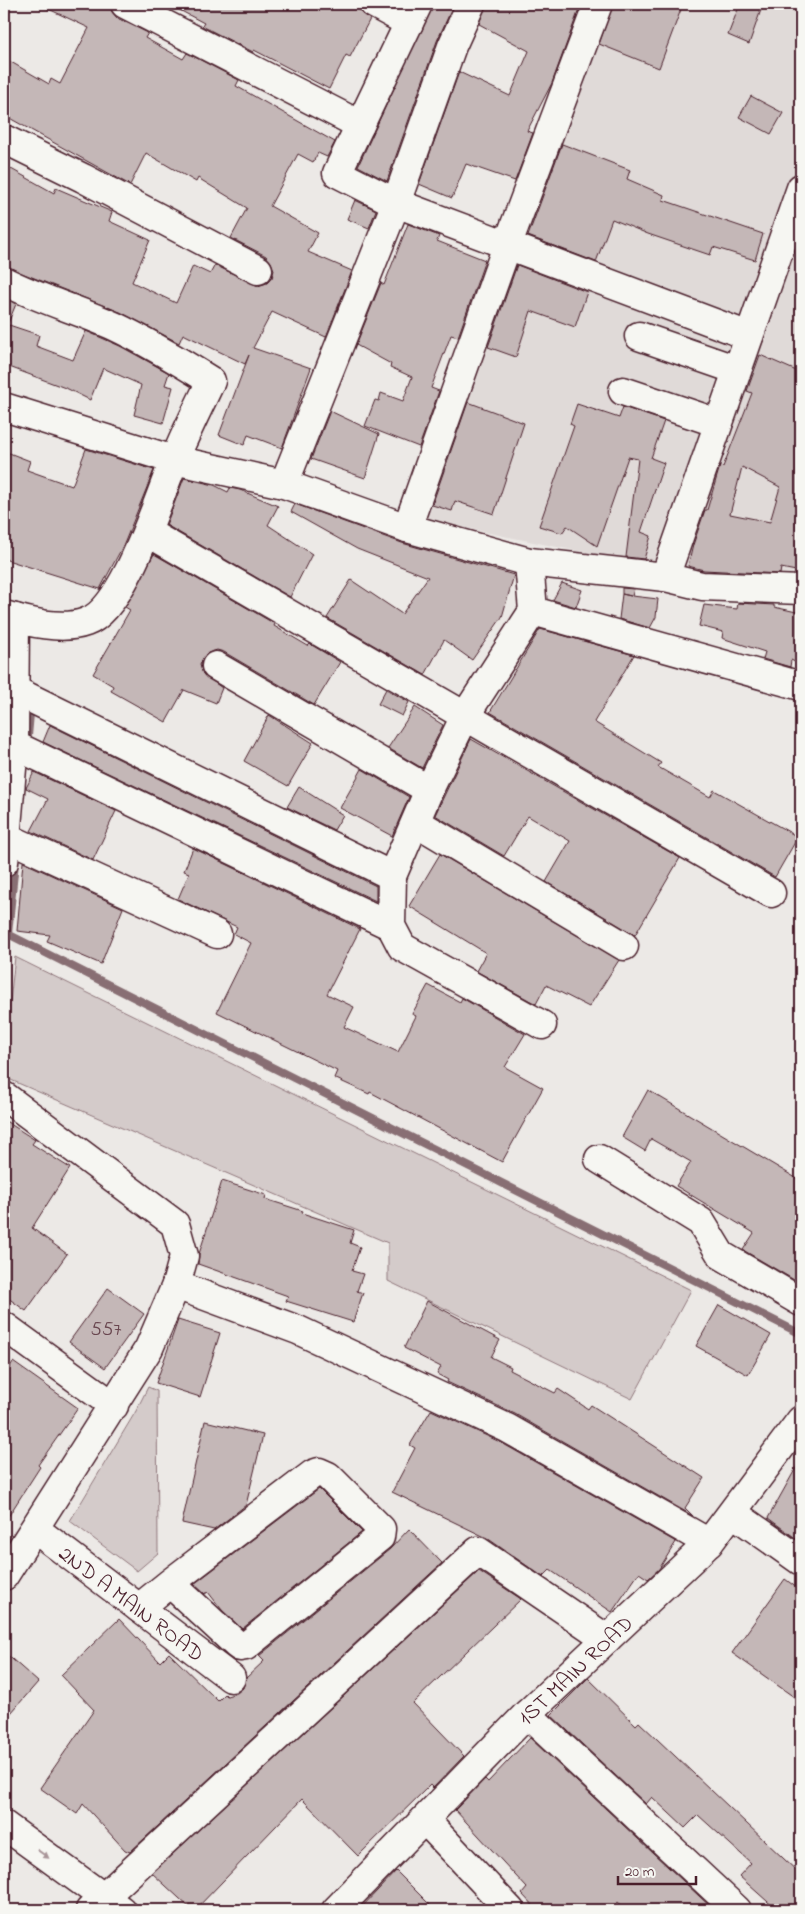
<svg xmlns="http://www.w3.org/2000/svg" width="805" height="1914" font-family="'Indie Flower',sans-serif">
<rect width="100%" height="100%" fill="#ece9e6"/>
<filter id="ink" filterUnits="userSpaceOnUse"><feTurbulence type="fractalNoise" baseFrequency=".02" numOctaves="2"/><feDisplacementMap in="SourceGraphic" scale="10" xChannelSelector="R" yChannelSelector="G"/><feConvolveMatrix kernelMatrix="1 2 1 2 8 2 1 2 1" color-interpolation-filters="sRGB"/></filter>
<g filter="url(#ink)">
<path fill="#e0dad8" d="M608 4H801V583L654 567 417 518Z"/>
<path fill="#d4cbca" stroke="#8f757a" d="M15 957 691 1290 632 1399 388 1281V1243L4 1077V1057Z
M148 1387 157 1391 158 1553 137 1571 70 1521 136 1411Z"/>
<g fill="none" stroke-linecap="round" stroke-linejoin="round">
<path stroke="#886e73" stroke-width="8" d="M27 747 31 703
M15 862 8 934 801 1334"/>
</g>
<path fill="#c4b7b7" stroke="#4a1f2b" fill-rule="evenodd" d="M38 4H110L112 12 117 18 148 33 145 38 183 59 187 53 239 80 236 86 335 142 327 157 318 153 313 162 298 154 270 206 318 233 308 252 352 271 326 337 272 312 253 348 311 368 282 448 248 435 244 445 219 435 249 355 245 364 183 334 179 343 120 312 4 266V165L54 193 56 188 112 212 109 221 150 240 132 282 176 303 193 266 210 274 215 265 258 286 267 283 272 278 274 270 271 262 266 256 231 238 247 208 198 178 196 182 146 153 130 185 4 115V58L49 84 51 79 60 84 89 28Z
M168 4H352L359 8 361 13 370 19 350 57 346 55 329 89 254 50 253 52 202 26 204 23Z
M433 4H454L437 41 387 181 358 166Z
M486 4H581L552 83 527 131 533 133 515 181 466 164 452 198 419 184 459 72 510 96 529 51 479 24Z
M613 4H683L659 68 599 44Z
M740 4H763L749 44 728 35Z
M751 96 783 113 771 134 739 117Z
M562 144 630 170 627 179 664 195 663 200 763 234 755 260 713 247 710 255 648 234 612 219 596 262 528 236Z
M355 200 376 210 369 228 347 219Z
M408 224 439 236 437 241 485 260 458 337 451 335 431 388 439 391 419 447 365 426 375 400 379 401 381 393 403 401 412 377 390 367 391 364 356 345 381 283 384 285Z
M517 265 587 292 575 327 531 311 516 357 488 347Z
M4 298 16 304 4 333Z
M9 325 39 335 36 346 73 360 86 331 120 346 169 373 165 385 173 387 163 423 134 415 141 385 103 368 90 400 68 389 4 365V341Z
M760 355 801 373V572L781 568 780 574 704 570 688 566 693 545 705 510H707L720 466 723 467 752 393 747 391ZM742 467 780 487 770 522 730 514Z
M468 402 524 423 494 514 455 501 452 511 432 505Z
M577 404 619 418 623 407 664 421 651 458 664 463 641 532 651 536 644 559 626 557 638 459 628 457 597 546 567 526 562 533 539 526 574 426 570 424Z
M330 411 379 434 365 478 311 459Z
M86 449 154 470 124 544 100 589 4 559V451L30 461 27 470 72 486Z
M184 478 214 485 228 492 230 488 240 490 278 506 268 525 312 554 290 597 166 525Z
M295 504 402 543 514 575 502 617 472 660 444 640 425 675 327 618 351 580 402 614 428 577 357 549 291 512Z
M154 554 275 624 274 626 308 646 310 644 340 662 314 705 224 652 217 650 208 653 203 658 200 665 203 674 222 688 216 703 184 690 166 722 111 691 113 686 93 674 130 610 125 607Z
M562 583 582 590 576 607 553 600Z
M622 588 634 589 632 596 658 599 656 617 650 628 619 619 622 594 631 596 622 594Z
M738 603 774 605V607L801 613V665L791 660 790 667 763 659 765 652 722 638 723 632 699 626 704 605 737 609Z
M540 629 634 655 594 722 661 763 658 767 710 797 714 790 798 837 775 877 490 712Z
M386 689 409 702 402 716 378 704Z
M415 707 443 725 422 768 388 748Z
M269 715 313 743 288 786 244 761Z
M50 725 376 886V901L43 742Z
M471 739 680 858 635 935 546 882 570 841 528 816 504 856 435 815Z
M362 769 409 797 392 836 340 808Z
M34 772 116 811 93 860 31 831 48 799 26 788Z
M299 787 343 815 334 830 287 807Z
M193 848 360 929 327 994 354 1007 344 1027 398 1052 416 1016 412 1014 428 985 460 1002 462 998 525 1034 505 1067 543 1088 502 1162 370 1092 369 1094 334 1078 337 1071 217 1012 251 943 234 934 237 927 178 899 189 873 184 871Z
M440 854 619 960 589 1007 546 985 536 1004 476 971 486 953 409 906Z
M23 862 123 908 101 964 47 941 50 935 17 931Z
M648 1090 801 1181V1284L743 1250 754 1233 676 1186 691 1162 651 1139 645 1151 622 1137Z
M4 1120 35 1140 32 1144 70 1168 32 1228 67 1254 26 1311 4 1295Z
M222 1181 266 1195 265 1199 303 1211 302 1213 354 1230 350 1243 360 1247 352 1271 363 1274 357 1291 363 1293 353 1322 286 1301 288 1296 198 1264 199 1254Z
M108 1288 144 1314 105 1368 69 1342Z
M427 1301 500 1340 491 1357 511 1367 510 1370 555 1393 558 1389 588 1409 591 1405 704 1478 685 1508 693 1516 515 1414 447 1382 448 1380 437 1374 441 1367 404 1348Z
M719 1305 771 1335 748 1375 696 1346Z
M178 1320 220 1333 200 1397 156 1383Z
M13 1362 78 1408 38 1465 40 1467 4 1523V1376Z
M431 1410 500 1442 676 1542 659 1569 648 1579 639 1573 612 1612 550 1570 543 1577 487 1538 392 1492 415 1448 410 1445Z
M205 1421 263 1435 246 1505 214 1530 182 1523Z
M801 1459V1542L768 1518Z
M319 1489 362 1532 242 1629 222 1610 208 1592 205 1594 194 1584Z
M409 1529 442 1563 130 1852 125 1850 83 1804 77 1814 40 1788 94 1710 61 1675 119 1619 160 1662 169 1653 218 1701 225 1694 227 1696 237 1693 243 1688 246 1678 264 1661 259 1656 390 1549Z
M479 1571 521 1599 413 1703 464 1756 433 1788 430 1785 358 1856 302 1799 195 1910H192L152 1873Z
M785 1579 801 1591V1702L732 1653Z
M4 1652 38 1682 4 1721Z
M588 1678 636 1725 639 1722 801 1875V1910H777L739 1876 751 1863 698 1815 685 1828 652 1797 646 1804 551 1715Z
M530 1738 714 1910H627L618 1902 610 1910H537L522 1894 527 1888 455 1810 485 1779 488 1782Z
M396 1871 435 1910H359Z"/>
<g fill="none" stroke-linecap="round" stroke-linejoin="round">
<g stroke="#4a1f2b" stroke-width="31">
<g id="street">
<path d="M125 4 360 125"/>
<path d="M374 4 409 23"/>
<path d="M418 4 337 173 396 203 749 336"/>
<path d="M4 139 83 178 258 270"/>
<path d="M4 281C39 299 78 310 114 326 148 342 179 361 211 381 198 408 185 434 174 461 158 498 125 609 86 622 62 631 28 622 4 615"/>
<path d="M639 336 737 370"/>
<path d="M623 391 718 423"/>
<path d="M284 484 396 203 452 46 471 4"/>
<path d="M407 528 507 246 598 4"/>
<path d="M147 532 771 893"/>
<path d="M529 562 533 611 465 716 429 790 392 876 391 926 402 947 542 1025"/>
<path d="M665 577 801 188"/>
<path d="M533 611 801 686"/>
<path d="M216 666 429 790"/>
<path d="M14 690 392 876"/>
<path d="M14 745 391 926"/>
<path d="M416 822 624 946"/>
<path d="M6 837 217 934"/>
<path d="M4 862 14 745 15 618"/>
<path d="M4 1096 175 1224 184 1256 176 1285 149 1348 4 1576"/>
<path d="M599 1159 701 1222 721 1255 801 1302"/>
<path d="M176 1285 298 1330 507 1428 709 1543"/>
<path d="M4 1326 114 1406"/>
<path d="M733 1513 801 1561"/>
<path id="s1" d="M35 1529 231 1678"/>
<path d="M139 1608 170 1583 313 1474 319 1472 328 1476 381 1529 380 1537 246 1646 240 1647 236 1644 170 1583"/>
<path d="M527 1714 737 1910"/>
<path d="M425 1820 510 1910"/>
<path d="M90 1910 478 1551 607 1639"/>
<path id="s2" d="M336 1910 527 1714 709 1543 801 1420"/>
</g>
</g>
<g stroke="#4a1f2b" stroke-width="31">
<path id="secondary" d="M4 407 174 460 284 484 407 528 529 562 665 577 702 586 801 590
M4 1825 121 1910"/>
</g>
<use href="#street" stroke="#f6f6f2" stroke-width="28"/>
<use href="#secondary" stroke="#f6f6f2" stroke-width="28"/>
</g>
<defs><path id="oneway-solid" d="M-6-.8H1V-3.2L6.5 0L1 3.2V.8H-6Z" transform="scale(1.25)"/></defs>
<use fill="#a99598" href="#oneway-solid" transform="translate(43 1854) rotate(36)"/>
</g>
<g text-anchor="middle" stroke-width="4" stroke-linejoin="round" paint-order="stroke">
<g font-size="20" fill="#68454e">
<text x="106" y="1335">557</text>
</g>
<g font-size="22" fill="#4a1f2b" stroke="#f6f6f2">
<text dy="8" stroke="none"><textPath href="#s1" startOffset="122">2ND A MAIN ROAD</textPath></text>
<text dy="8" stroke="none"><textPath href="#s2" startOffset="339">1ST MAIN ROAD</textPath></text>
</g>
</g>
<rect width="805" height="1914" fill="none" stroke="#f6f6f2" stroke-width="20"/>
<rect x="10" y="10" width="785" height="1894" fill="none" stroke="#4a1f2b" stroke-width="2" filter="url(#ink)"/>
<path d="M618 1876v8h78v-8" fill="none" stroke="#4a1f2b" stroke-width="2.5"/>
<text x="625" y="1876" font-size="15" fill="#4a1f2b" stroke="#f6f6f2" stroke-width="4" paint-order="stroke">20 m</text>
</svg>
